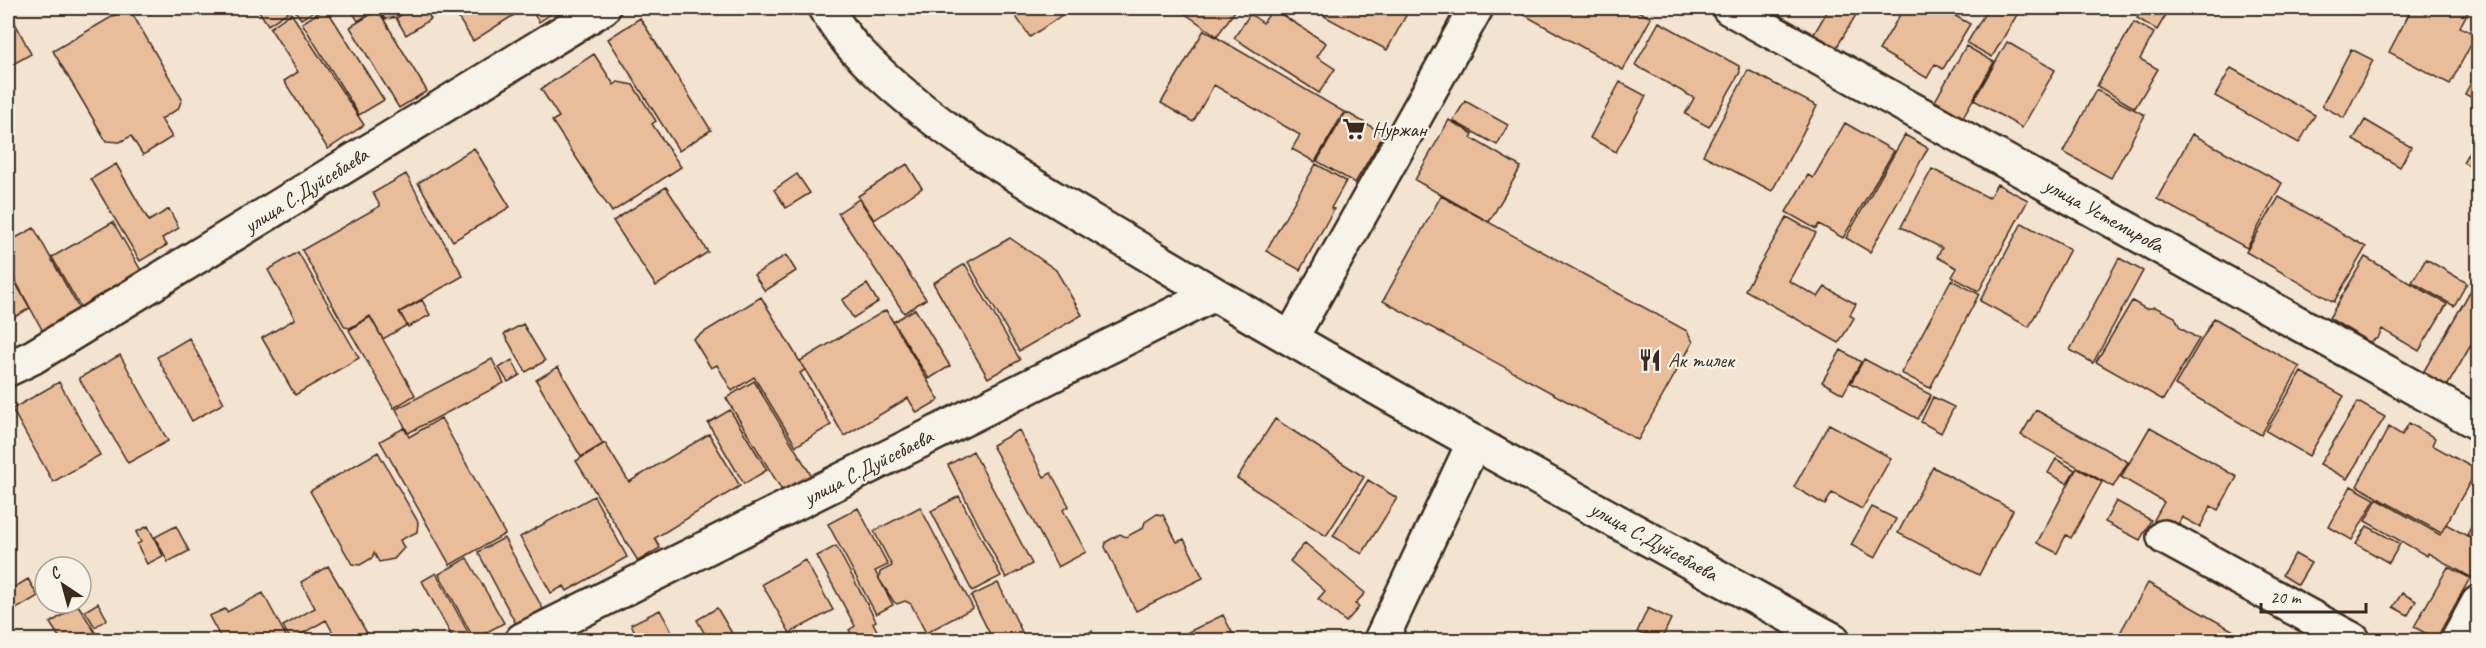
<svg xmlns="http://www.w3.org/2000/svg" width="2486" height="648" font-family="Caveat,sans-serif">
<rect width="100%" height="100%" fill="#f3e3d1"/>
<filter id="ink" filterUnits="userSpaceOnUse"><feTurbulence type="fractalNoise" baseFrequency=".0167" numOctaves="2"/><feDisplacementMap in="SourceGraphic" scale="12" xChannelSelector="R" yChannelSelector="G"/><feConvolveMatrix kernelMatrix="1 2 1 2 8 2 1 2 1" color-interpolation-filters="sRGB"/></filter>
<g filter="url(#ink)">
<path fill="#eabd9a" stroke="#3b2a1e" stroke-width="1.5" d="M127 8H129L182 99 178 109 161 119 172 137 143 155 131 136 120 142 106 141 53 51Z
M146 8H160L150 14Z
M257 8H289L291 10 268 25Z
M293 8H320L301 19Z
M326 8 384 100 359 115 302 23Z
M350 8H406L398 17 385 19 378 8 358 21Z
M413 8H424L431 19 406 35 396 18Z
M452 8H510L514 15 473 41Z
M530 8H560L539 22Z
M1010 8H1072L1030 37Z
M1177 8H1237L1217 36Z
M1328 8H1410L1387 50 1324 16Z
M1522 8H1632L1651 18 1623 70 1519 12Z
M1829 8H1860L1834 52 1811 39Z
M1904 8H1941L1970 24 1943 69 1935 64 1927 78 1879 50Z
M1947 8H1960L1957 13Z
M1988 8H2021L1992 57 1967 43Z
M2143 8H2170L2157 30 2137 18Z
M2304 8H2319L2315 14Z
M2412 8H2470L2460 27 2476 35 2450 84 2389 52Z
M1273 9 1326 43 1317 57 1335 69 1319 93 1234 38 1250 14 1263 23Z
M378 10 427 91 399 108 350 27Z
M291 13 364 125 328 149 284 81 298 72 270 28Z
M640 18 711 130 679 151 608 39Z
M13 19 31 54 8 67V22Z
M1659 22 1739 66 1740 72 1709 127 1685 114 1694 98 1635 65Z
M2134 22 2154 33 2140 59 2158 69 2135 108 2097 86Z
M1204 30 1344 112 1315 162 1292 149 1300 135 1214 85 1193 122 1161 103Z
M2007 42 2055 70 2022 128 1974 100Z
M1966 46 1994 62 1963 117 1935 101Z
M2351 49 2373 60 2344 118 2322 106Z
M594 54 614 85 618 82 633 85 656 121 652 124 681 167 612 212 552 121 559 117 541 89Z
M2231 68 2315 115 2299 143 2215 96Z
M2478 69V101L2465 94Z
M1748 70 1817 106 1772 191 1703 155Z
M1620 82 1646 96 1616 152 1590 138Z
M2096 90 2145 115 2111 178 2063 152Z
M1465 101 1508 125 1497 145 1453 121Z
M1346 112 1384 134 1355 183 1317 161Z
M1449 120 1473 134 1471 138 1521 167 1489 222 1415 180Z
M2365 120 2411 147 2400 167 2353 140Z
M1845 123 1894 151 1843 238 1819 224 1816 229 1786 212 1808 175 1813 178Z
M2192 134 2282 183 2247 248 2157 199Z
M1905 135 1928 148 1870 252 1846 238Z
M2474 143 2478 146V171L2463 162Z
M474 148 510 207 453 241 418 183Z
M116 164 149 221 169 209 179 228 162 238 167 245 140 261 91 179Z
M907 164 922 188 874 220 858 196Z
M1316 164 1346 181 1331 208 1334 209 1300 270 1266 251Z
M1932 169 1989 198 1997 184 2028 200 1979 291 1952 277 1957 268 1937 257 1942 248 1901 227Z
M406 174 463 276 399 312 407 325 383 339 370 316 350 328 345 327 302 250 380 206 373 193Z
M797 174 810 193 786 208 774 190Z
M666 187 708 252 656 286 613 221Z
M1441 196 1687 331 1693 342 1638 440 1383 301Z
M2478 196V208L2473 205Z
M2279 197 2366 247 2334 302 2246 252Z
M859 199 926 299 904 313 838 213Z
M1787 217 1816 233 1789 281 1818 297 1825 287 1856 304 1850 315 1854 318 1839 343 1745 290Z
M113 222 143 274 81 308 52 257Z
M2022 223 2070 249 2029 327 1980 301Z
M34 228 82 314 45 335 8 267V242Z
M1010 238 1056 270 1082 315 1019 351 968 262Z
M298 252 359 358 295 395 262 338 295 319 268 270Z
M786 255 796 271 765 291 754 275Z
M2365 257 2447 304 2419 351 2382 329 2378 338 2369 342 2329 318Z
M2119 258 2143 271 2093 363 2070 350Z
M2426 259 2467 283 2454 306 2412 282Z
M965 264 1020 360 988 378 933 283Z
M8 270 30 308 8 321Z
M2478 278V333L2445 390 2421 376Z
M1951 280 1979 294 1930 388 1901 373Z
M867 284 878 302 853 318 842 300Z
M761 297 805 370 800 373 831 425 796 446 754 377 732 391 717 365 711 368 693 339Z
M422 300 430 315 408 327 400 312Z
M2132 301 2146 309 2155 307 2175 317 2180 328 2199 339 2163 400 2096 362Z
M915 309 950 366 929 379 893 322Z
M886 310 939 400 917 413 908 398 844 436 800 361Z
M370 317 415 395 394 408 349 330Z
M2214 318 2300 367 2261 435 2175 385Z
M523 324 545 361 526 372 504 334Z
M189 338 224 403 192 421 157 357Z
M1841 350 1861 362 1843 394 1822 382Z
M120 355 168 441 128 463 79 378Z
M492 359 504 383 408 433 396 409Z
M1864 359 1931 395 1918 419 1851 383Z
M512 360 520 375 508 382 499 368Z
M558 367 603 444 581 457 536 380Z
M2301 372 2344 396 2309 456 2266 431Z
M754 381 811 475 783 492 726 398Z
M59 382 100 455 53 482 12 409Z
M1933 397 1954 407 1941 433 1921 422Z
M2358 402 2385 417 2347 479 2320 464Z
M730 410 767 470 744 484 708 423Z
M2036 410 2128 462 2113 487 2021 435Z
M441 418 505 534 450 565 380 441 404 428 409 437Z
M1275 419 1364 477 1326 536 1237 478Z
M2409 423 2435 438 2432 445 2477 470 2441 533 2357 486 2389 427 2402 435Z
M1829 424 1891 458 1862 509 1832 493 1825 505 1794 487Z
M2150 427 2237 477 2218 510 2211 506 2200 527 2182 517 2174 532 2154 520 2164 502 2121 477Z
M1019 430 1044 477 1051 473 1069 506 1063 510 1086 552 1058 567 992 445Z
M709 434 740 486 655 538 660 548 638 561 576 461 605 443 629 482Z
M973 451 1032 564 1006 578 948 465Z
M378 452 418 522 417 532 400 540 404 548 394 559 379 562 374 553 372 558 360 565 352 564 310 491Z
M2056 459 2075 470 2067 483 2048 473Z
M1933 467 2013 510 1979 575 1898 533Z
M2077 468 2102 482 2071 538 2066 535 2057 553 2037 543Z
M1368 480 1397 498 1362 554 1333 536Z
M2351 486 2375 499 2352 540 2329 527Z
M594 496 627 557 567 591 564 586 551 593 520 537Z
M959 496 1001 576 972 591 931 511Z
M2377 499 2440 535 2446 524 2478 542V567L2472 578 2428 553 2427 556 2365 521Z
M2116 501 2151 520 2140 540 2105 522Z
M920 507 973 608 926 633 911 604 905 601 897 604 894 602 879 579 880 572 892 566 874 531Z
M1872 507 1896 519 1875 558 1851 545Z
M858 508 888 565 875 571 893 605 876 614 828 524Z
M1157 514 1163 515 1177 542 1184 539 1203 578 1136 611 1105 547 1106 542 1120 534 1126 537 1143 528 1145 522Z
M2478 514V541L2467 535Z
M148 526 163 556 147 564 137 544 141 542 136 532Z
M176 526 189 551 168 562 155 537Z
M2367 526 2400 544 2389 563 2356 544Z
M504 538 543 609 516 624 478 552Z
M1305 543 1365 593 1355 604 1359 607 1346 622 1318 599 1325 591 1290 561Z
M836 546 876 621 873 623 882 640H855L849 630 855 626 817 556Z
M2295 554 2311 563 2298 585 2282 575Z
M467 558 504 623 474 639 439 574Z
M805 560 833 610 790 633 762 584Z
M328 566 371 640H337L326 620 291 640 283 626 315 608 301 582Z
M2448 567 2470 578 2436 639 2414 627Z
M436 573 471 638 466 640H454L422 581Z
M28 579 38 596 8 614V591Z
M998 583 1026 640H993L971 596Z
M2148 583 2250 640H2116Z
M263 593 288 640H237L234 634 222 640 209 616 225 609 227 612Z
M2402 593 2416 601 2408 615 2393 607Z
M98 603 107 619 95 627 85 611Z
M78 605 100 640H61L50 623Z
M717 608 736 640H703L707 638 697 620Z
M1648 608 1671 619 1661 640H1655L1637 632Z
M660 610 676 640H639L631 624Z
M1223 615 1236 640H1172Z
M1092 631 1096 640H1072Z"/>
<g fill="none" stroke-linecap="round" stroke-linejoin="round">
<g stroke="#3b2a1e" stroke-width="38">
<path id="minor" d="M825 8C835 22 845 39 857 51 941 139 1054 197 1157 260 1379 393 1607 516 1833 640
M1729 8 2478 423
M1291 338 1476 8
M8 369 33 357 603 8
M2164 537 2353 640
M522 640 1214 294
M1381 640 1474 442
M2458 640 2478 603"/>
</g>
<use href="#minor" stroke="#f7f3e8" stroke-width="33"/>
</g>
</g>
<defs>
<g id="supermarket-bare" transform="scale(1.8)"><path d="M-6-5.5h2.5l.6 2H6L4.5 2H-2.5L-4.4-4H-6ZM-1.5 3.2a1.3 1.3 0 1 0 .1 0ZM3 3.2a1.3 1.3 0 1 0 .1 0Z" fill="#3b2a1e" stroke="#f7f3e8" stroke-width="2.5" paint-order="stroke"/></g>
<g id="restaurant-bare" transform="scale(1.8)"><path d="M-5-6h1v4h1v-4h1v4h1v-4h1v5L-1.5 .5V6h-2V.5L-5-1ZM5-6V6H3V1.5H1.5Q1.5-4 5-6Z" fill="#3b2a1e" stroke="#f7f3e8" stroke-width="2.5" paint-order="stroke"/></g>
</defs>
<g fill-rule="evenodd">
<use href="#supermarket-bare" x="1354" y="129"/>
<use href="#restaurant-bare" x="1650" y="360"/>
</g>
<g text-anchor="middle" stroke-width="4.5" stroke-linejoin="round" paint-order="stroke">
<g font-size="21" fill="#3b2a1e" stroke="#f7f3e8" text-anchor="start">
<text x="1372" y="136">Нуржан</text>
<text x="1668" y="367">Ак тилек</text>
</g>
<g font-size="21" fill="#3b2a1e" stroke="#f7f3e8">
<text transform="translate(306 190) rotate(-32)" y="7">улица С.Дуйсебаева</text>
<text transform="translate(2104 215) rotate(29)" y="7">улица Устемирова</text>
<text transform="translate(868 467) rotate(-27)" y="7">улица С.Дуйсебаева</text>
<text transform="translate(1654 541) rotate(29)" y="7">улица С.Дуйсебаева</text>
</g>
</g>
<rect width="2486" height="648" fill="none" stroke="#f7f3e8" stroke-width="30"/>
<rect x="15" y="15" width="2456" height="618" fill="none" stroke="#3b2a1e" stroke-width="2" filter="url(#ink)"/>
<g transform="translate(63 585) rotate(324)"><circle r="28" fill="#f7f3e8" stroke="#aca397" stroke-width="1.5"/>
<path d="M0-4.5L10 22L0 15L-10 22Z" fill="#3b2a1e"/>
<text y="-9" font-size="16" font-weight="bold" text-anchor="middle" fill="#3b2a1e">С</text>
</g>
<path d="M2261 603v9h105v-9" fill="none" stroke="#3b2a1e" stroke-width="3"/>
<text x="2270" y="603" font-size="18" fill="#3b2a1e" stroke="#f7f3e8" stroke-width="4.5" paint-order="stroke">20 m</text>
</svg>
